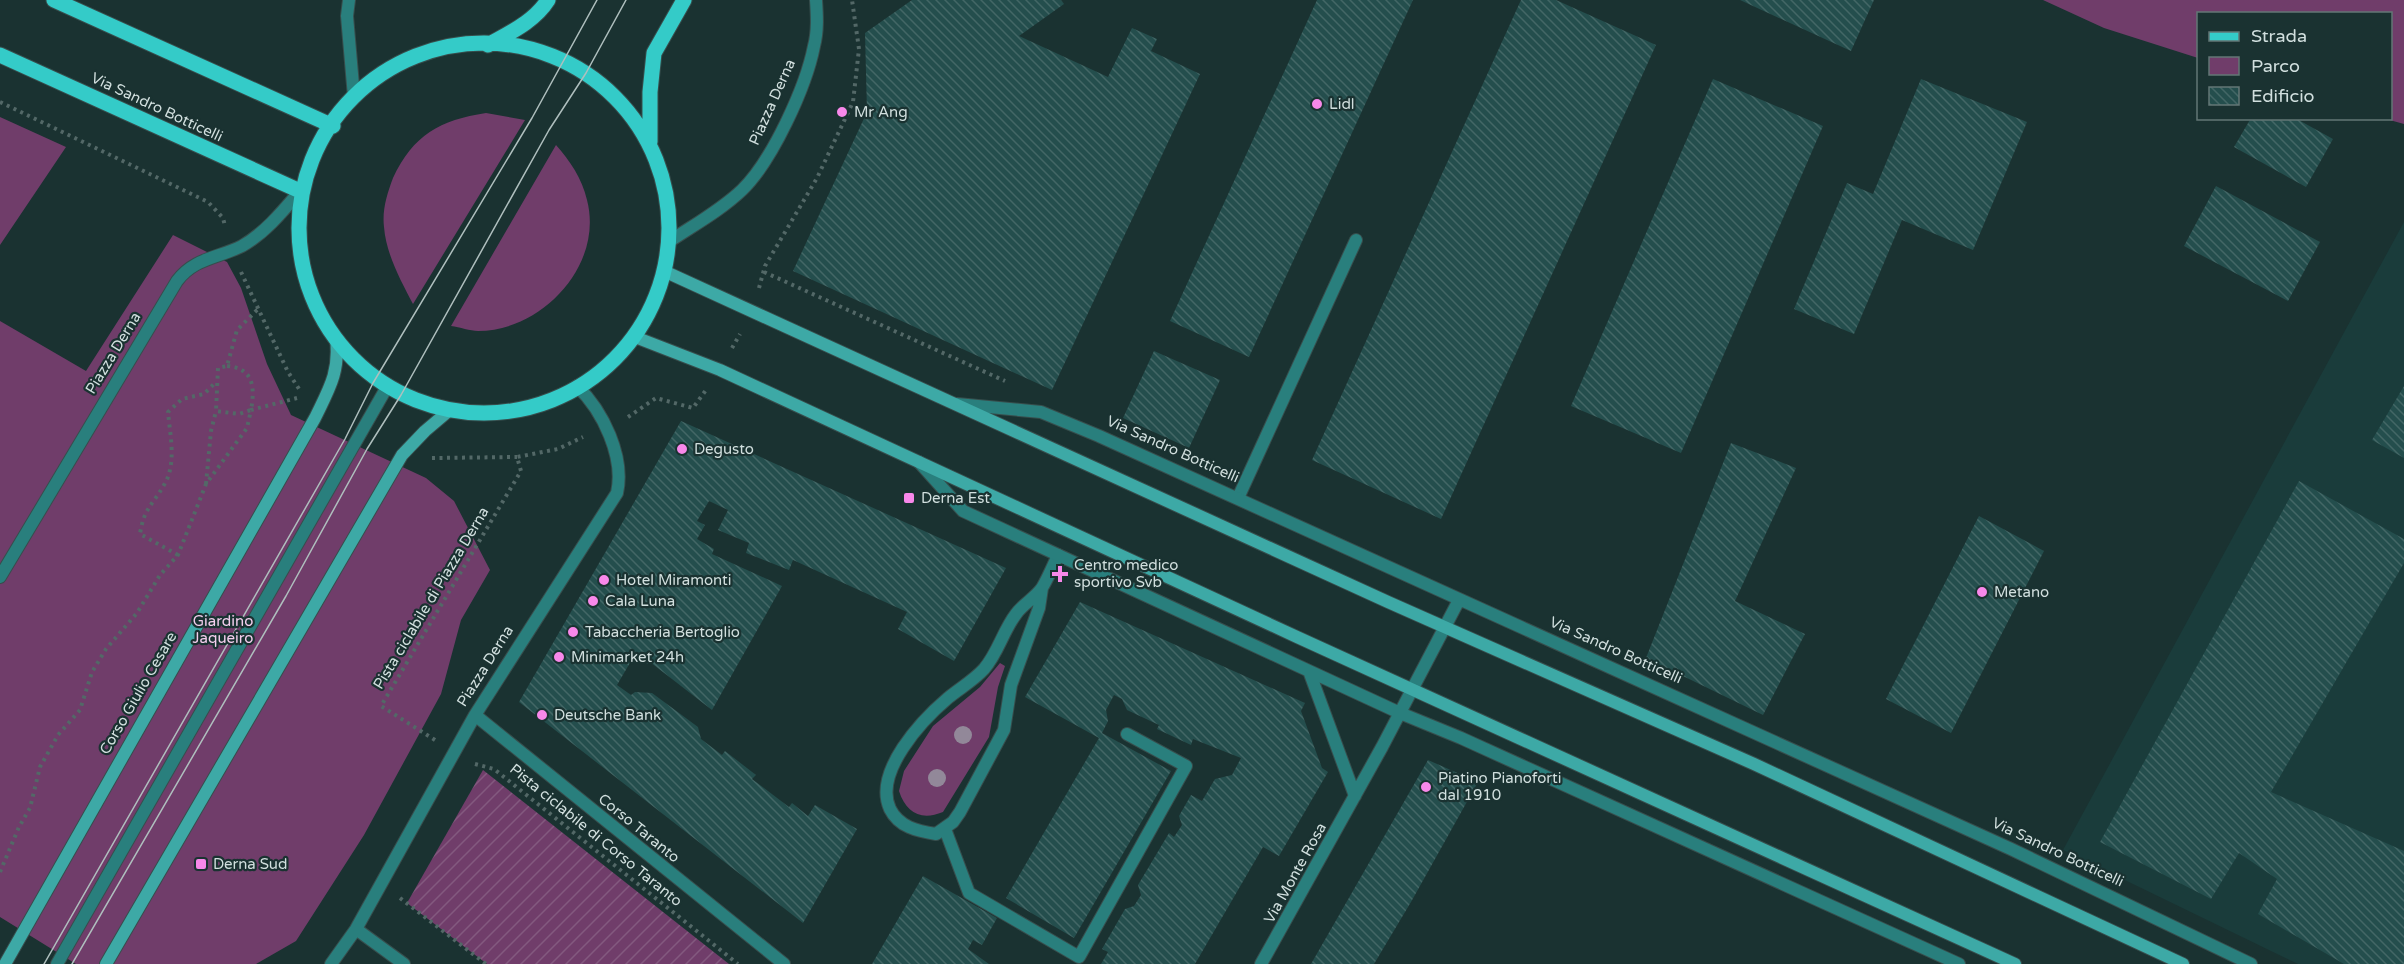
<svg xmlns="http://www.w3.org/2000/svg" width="2404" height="964" font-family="'Varela Round',sans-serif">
<defs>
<pattern id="garden-furrows" width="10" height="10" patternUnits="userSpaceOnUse" patternTransform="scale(1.5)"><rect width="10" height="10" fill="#703d6a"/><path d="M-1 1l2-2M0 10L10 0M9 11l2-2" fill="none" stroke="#83597f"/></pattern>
<pattern id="building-back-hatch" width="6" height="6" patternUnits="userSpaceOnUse" patternTransform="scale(1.5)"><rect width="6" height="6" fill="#244e4d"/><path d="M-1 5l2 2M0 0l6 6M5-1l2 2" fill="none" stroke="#436766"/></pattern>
</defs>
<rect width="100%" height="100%" fill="#1a3231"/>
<path fill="#1a3c3b" d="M2404 222V964H2298L2063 850Z"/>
<path fill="#703d6a" d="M2043 0H2404V124L2386 119 2390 118V14H2198V58L2104 28Z
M486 113 525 120 413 304C401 281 386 254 384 227 382 210 387 194 393 178 413 135 440 120 486 113Z
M0 117 66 147 0 245Z
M556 145C570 161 582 178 587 200 604 265 542 331 478 331 470 331 460 327 451 326Z
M173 235 227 262 241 288 267 364 291 415 426 478 454 501 490 570 461 620 441 694 364 835 296 941 256 964H76L0 917V321L86 371Z
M1000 663 1005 666 998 687 989 737 943 812C921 821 906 813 899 791L904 771 933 726 980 687Z"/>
<path fill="url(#garden-furrows)" d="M483 770 729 964H487L407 903Z"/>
<path fill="url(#building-back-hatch)" d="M912 0H1061L1064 4 1019 36 1108 77 1132 28 1157 39 1151 51 1200 74 1052 390 793 271 867 112 865 33Z
M1317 0H1413L1249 357 1170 321Z
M1521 0H1556L1656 45 1441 519 1312 460Z
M1740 0H1874L1851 51Z
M1713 79 1823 126 1681 453 1571 406Z
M1921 79 2027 122 1973 250 1902 220 1854 334 1794 309 1847 183 1873 194Z
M2251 118H2295L2333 139 2306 187 2234 147Z
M2216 186 2320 242 2288 301 2184 246Z
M1154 351 1220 380 1189 448 1123 418Z
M2404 386V458L2372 440Z
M681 421 1006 568 954 661 898 629 907 612 793 560 789 570 746 553 749 543 718 530 728 510 709 501 697 521 705 525 697 539 714 549 712 554 782 586 712 710 650 662 648 664 634 656 617 685 631 695 635 692 652 693 698 727 701 739 722 755 725 751 756 775 752 779 789 807 792 803 808 816 815 805 857 829 803 923 519 702Z
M1731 443 1796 468 1735 601 1805 634 1763 715 1646 658Z
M2299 481 2404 539V563L2271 792 2404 851V964H2344L2258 914 2277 879 2239 853 2211 899 2100 842Z
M1979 516 2044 551 1951 733 1886 699Z
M1080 602 1305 703 1301 711 1322 768 1328 772 1279 856 1263 847 1195 964H1101L1108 952 1102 949 1125 909 1134 906 1141 895 1138 885 1169 833 1174 837 1182 825 1179 816 1191 795 1202 801 1215 779 1232 775 1241 758 1193 739 1191 745 1157 729 1159 725 1127 710 1122 699 1114 695 1106 710 1108 721 1102 733 1171 771 1074 938 1006 898 1099 738 1025 697Z
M1428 760 1478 782 1411 902 1374 964H1311Z
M923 876 997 918 982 945 973 940 968 949 989 964H872Z"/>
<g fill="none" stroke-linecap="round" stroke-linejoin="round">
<g stroke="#374e4d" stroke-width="14">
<path id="service" d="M1238 498 1356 240
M1042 588 1039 608 1011 685 1004 730 960 812 953 822 936 834C917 831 899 827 890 809 873 772 922 720 948 698 960 688 973 681 984 669 998 653 1003 631 1016 614 1023 604 1035 598 1042 588 1048 578 1053 566 1058 555
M945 829 969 893 1079 957 1186 766 1127 734
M57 964 387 387"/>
</g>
<g stroke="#374e4d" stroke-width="14">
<path id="minor" d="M349 0 347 16 354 97
M667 243C692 226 720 211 742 190 772 161 806 87 814 46 818 31 817 15 816 0
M957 404 1041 412 1099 436 2011 849 2251 964
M919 462 963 511 1400 713 1461 738 1959 964
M0 577 177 281C194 258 218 258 242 246 265 233 283 211 300 191
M1309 671 1355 796
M475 715 784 964
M356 929 404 964
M331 964 356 929 475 715 617 493C625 457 603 411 577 386
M1261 964 1382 747 1459 600"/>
</g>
<g stroke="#374e4d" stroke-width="14">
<path id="secondary" d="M666 272 1388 602 1754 764 2183 964
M635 337 720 370 1297 637 2015 964
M5 964 315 418C329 389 340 372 336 339
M106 964 402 455 425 431 451 409"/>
</g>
<g stroke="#374e4d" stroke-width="17">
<path id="primary" d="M54 0 333 126
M299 228a185 185 0 1 1 370 0a185 185 0 1 1-370 0Z
M488 45C509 33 534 22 548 0
M0 55 300 191
M650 142V92L654 53 684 0"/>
</g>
<path stroke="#536867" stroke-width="4" stroke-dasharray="3 4.5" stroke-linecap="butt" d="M0 102 208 202 223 218 225 226
M241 272 288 372 301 392
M764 272 1005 381
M759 288 765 266 817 178 853 102 859 49 852 0
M732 348 740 334
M227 366C254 368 255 388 251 410L239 414 216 411 218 368 227 366 237 330 258 309
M628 417 656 398 693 408 706 390
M432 458 517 457
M206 484 211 431 216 411
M178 555 140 534C144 508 152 506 164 485 177 464 170 435 168 412L182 399 204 394 216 382
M435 740 381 706 521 471 517 457 558 449 583 437
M475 764 494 769 738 964
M0 872 19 827 30 808 40 767 58 735 80 710 92 672 106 649 137 613 160 575 178 555 206 484 247 428 251 410 297 398
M400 898 486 964"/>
<use href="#service" stroke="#297f7d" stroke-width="12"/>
<use href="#minor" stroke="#297f7d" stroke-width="12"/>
<use href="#secondary" stroke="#3da9a6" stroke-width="12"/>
<use href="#primary" stroke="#34cbc8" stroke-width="15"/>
<path stroke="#afbfbe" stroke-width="1.5" d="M44 964 345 439 373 383 532 118 597 0
M72 964 286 596 367 449 401 395 549 130 586 73 626 0"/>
</g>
<g fill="#928899">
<circle cx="963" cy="735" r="9"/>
<circle cx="937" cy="778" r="9"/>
</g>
<g fill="#f888ea" stroke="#1a3231" stroke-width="2">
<circle cx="1317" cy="104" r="6"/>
<circle cx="842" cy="112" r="6"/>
<circle cx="682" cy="449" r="6"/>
<rect x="903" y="492" width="12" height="12" rx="3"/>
<path d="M1057 565h6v6h6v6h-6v6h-6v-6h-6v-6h6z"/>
<circle cx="604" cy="580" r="6"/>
<circle cx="1982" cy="592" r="6"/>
<circle cx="593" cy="601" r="6"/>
<circle cx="573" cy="632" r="6"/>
<circle cx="559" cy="657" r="6"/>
<circle cx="542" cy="715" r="6"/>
<circle cx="1426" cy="787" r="6"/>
<rect x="195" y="858" width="12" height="12" rx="3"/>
</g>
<g text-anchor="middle" stroke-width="4.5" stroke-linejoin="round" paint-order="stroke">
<g font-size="15" fill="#d1dfde" stroke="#1a3231">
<text transform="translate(772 102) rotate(-66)" y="5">Piazza Derna</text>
<text transform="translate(157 107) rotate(25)" y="5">Via Sandro Botticelli</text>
<text transform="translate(113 353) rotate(-59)" y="5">Piazza Derna</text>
<text transform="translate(1173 449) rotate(24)" y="5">Via Sandro Botticelli</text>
<text transform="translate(431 598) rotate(-59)" y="5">Pista ciclabile di Piazza Derna</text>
<text transform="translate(1616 650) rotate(24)" y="5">Via Sandro Botticelli</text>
<text transform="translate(485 666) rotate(-58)" y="5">Piazza Derna</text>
<text transform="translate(138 693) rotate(-60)" y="5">Corso Giulio Cesare</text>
<text transform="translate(639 828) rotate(39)" y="5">Corso Taranto</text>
<text transform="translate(596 835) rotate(39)" y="5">Pista ciclabile di Corso Taranto</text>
<text transform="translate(2058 852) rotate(25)" y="5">Via Sandro Botticelli</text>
<text transform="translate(1295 873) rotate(-61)" y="5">Via Monte Rosa</text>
</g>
<g font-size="15" fill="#d1dfde" stroke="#1a3231" text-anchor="start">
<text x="1329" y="109">Lidl</text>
<text x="854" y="117">Mr Ang</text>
<text x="694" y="454">Degusto</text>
<text x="921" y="503">Derna Est</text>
<text x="1074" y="570">Centro medico<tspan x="1074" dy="17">sportivo Svb</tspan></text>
<text x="616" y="585">Hotel Miramonti</text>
<text x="1994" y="597">Metano</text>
<text x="605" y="606">Cala Luna</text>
<text x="585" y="637">Tabaccheria Bertoglio</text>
<text x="571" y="662">Minimarket 24h</text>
<text x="554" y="720">Deutsche Bank</text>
<text x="1438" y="783">Piatino Pianoforti<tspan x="1438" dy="17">dal 1910</tspan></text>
<text x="213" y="869">Derna Sud</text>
</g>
<g font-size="15" fill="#f4ceee" stroke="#1a3231">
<text x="223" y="626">Giardino<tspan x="223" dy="17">Jaqueiro</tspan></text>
</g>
</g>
<rect x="2197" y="12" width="195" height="108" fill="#1a3231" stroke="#637776" stroke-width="1.5"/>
<rect x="2209" y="32" width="30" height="9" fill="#34cbc8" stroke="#637776" stroke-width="1.5"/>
<text x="2251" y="42" font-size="18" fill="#d1dfde">Strada</text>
<rect x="2209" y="57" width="30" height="18" fill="#703d6a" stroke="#637776" stroke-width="1.5"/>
<text x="2251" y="72" font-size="18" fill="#d1dfde">Parco</text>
<rect x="2209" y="87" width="30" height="18" fill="url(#building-back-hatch)" stroke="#637776" stroke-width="1.5"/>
<text x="2251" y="102" font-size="18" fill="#d1dfde">Edificio</text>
</svg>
